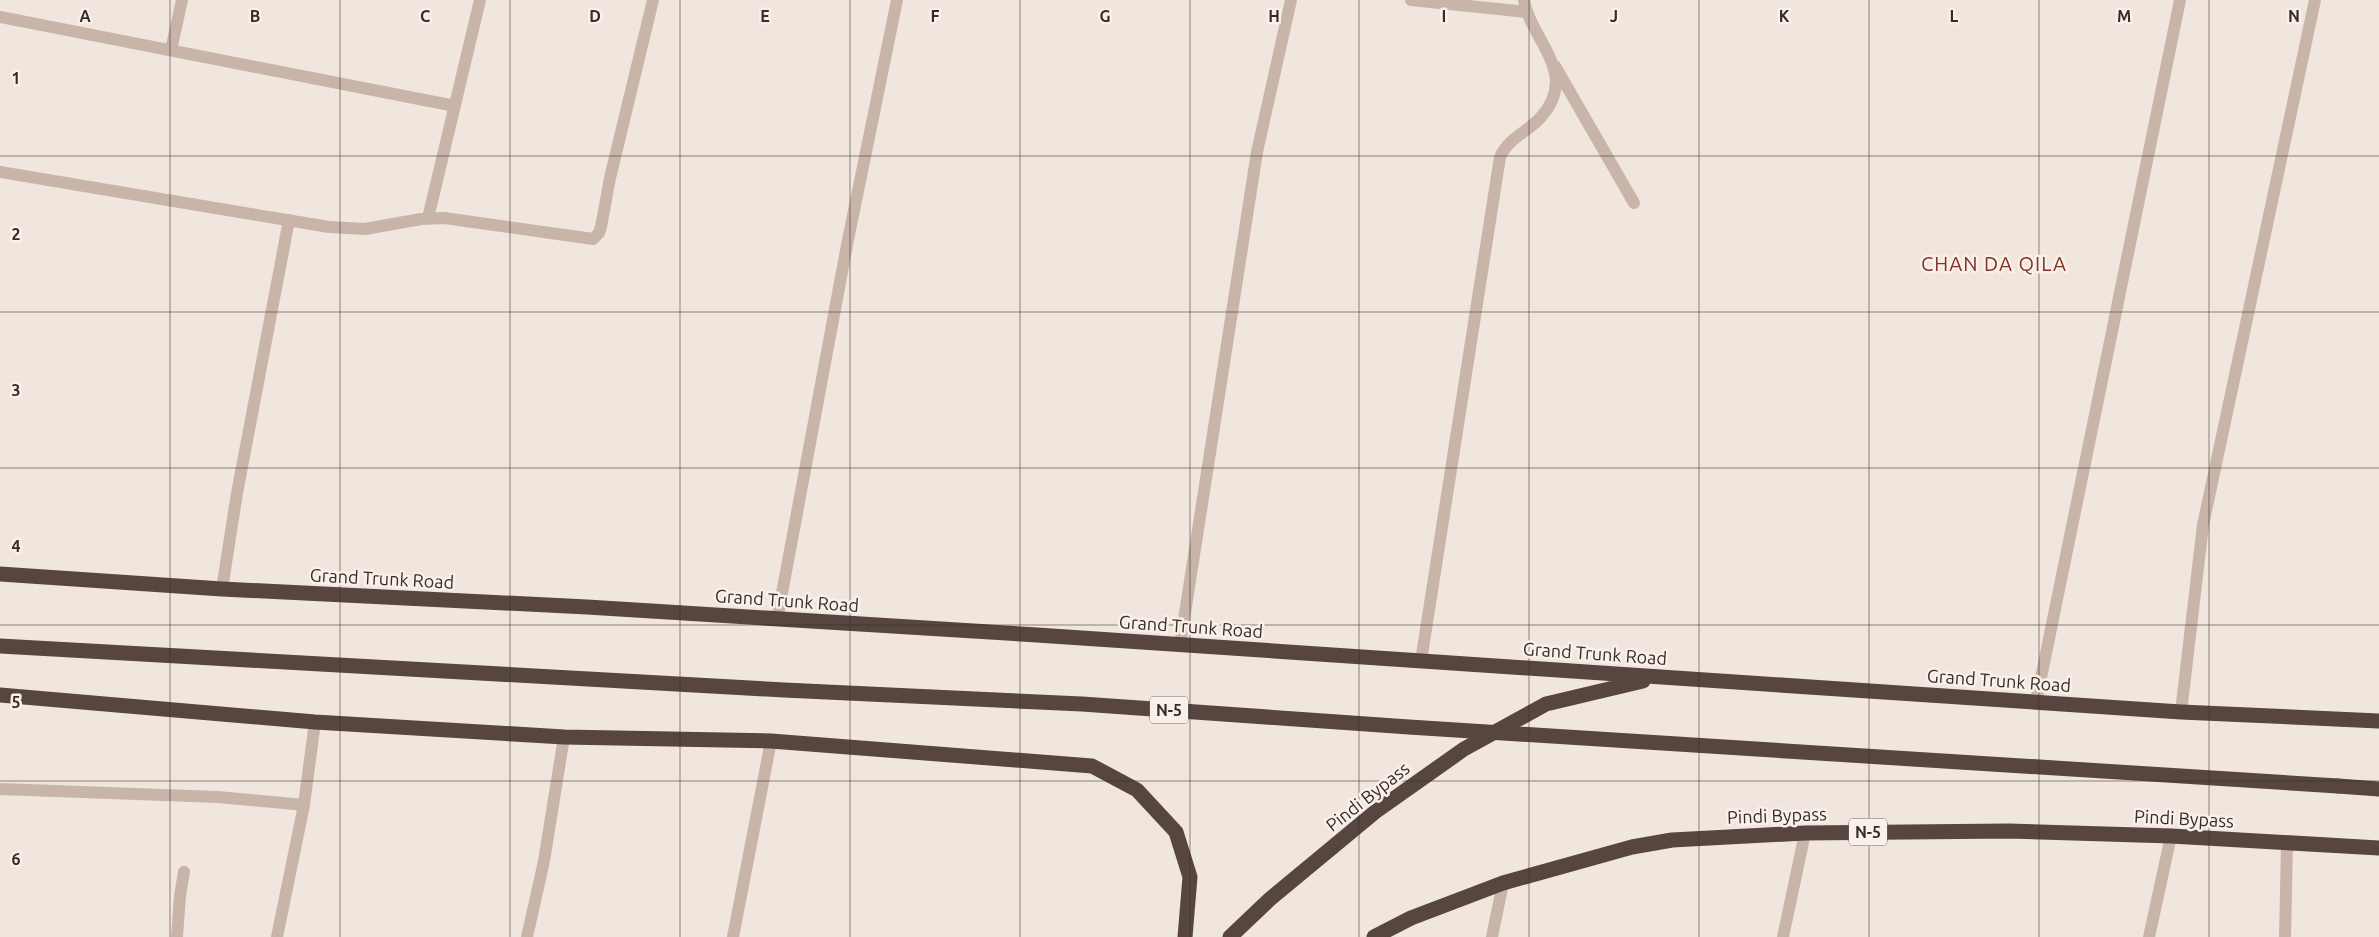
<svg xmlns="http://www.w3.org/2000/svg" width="2379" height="937" font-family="Ubuntu,sans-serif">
<rect width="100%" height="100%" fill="#f1e6dd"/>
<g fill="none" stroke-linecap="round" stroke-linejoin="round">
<path stroke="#c9b4a9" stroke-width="12" d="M1411 0 1527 12
M0 17 455 106
M171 50 182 0
M1555 66 1634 203
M0 172 329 227 365 229 421 219 444 218 593 239 599 233 601 227 610 178 653 0
M428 218 480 0
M222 589 237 493 289 220
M777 620 847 245 897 0
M1180 645 1257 152 1291 0
M1421 661 1500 157C1508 138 1528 132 1541 117 1580 73 1531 41 1524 0
M2036 702 2180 0
M2181 712 2203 525 2315 0
M0 789 218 797 304 805
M177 937 180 896 184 872
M277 937 304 805 315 722
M527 937 544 861 564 737
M733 937 771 741
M1492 937 1503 883
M1783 937 1805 833
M2149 937 2171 836
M2285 937 2287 843"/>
<path stroke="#574540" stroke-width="15" d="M0 574 222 589 587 607 1037 635 2181 712 2379 721
M0 695 315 722 564 737 771 741 1092 766 1137 790 1176 832 1190 877 1185 937
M2338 786 2379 789
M1230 937 1270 899 1375 812 1464 749 1546 704 1643 681
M1374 937 1411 918 1503 883 1632 847 1672 840 1805 833 2009 831 2171 836 2379 848"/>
<path stroke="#574540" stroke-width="15" d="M0 646 784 690 1082 704 1409 727 2338 786"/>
</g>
<path fill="none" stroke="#362c29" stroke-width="1" stroke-opacity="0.55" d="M170 0V937M340 0V937M510 0V937M680 0V937M850 0V937M1020 0V937M1190 0V937M1359 0V937M1529 0V937M1699 0V937M1869 0V937M2039 0V937M2209 0V937M0 156H2379M0 312H2379M0 468H2379M0 625H2379M0 781H2379"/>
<g text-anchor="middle" stroke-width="5" stroke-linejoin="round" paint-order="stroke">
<g fill="#f9f0e9" stroke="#706763" stroke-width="1">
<rect x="1150" y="696.5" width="38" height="27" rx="4"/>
<rect x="1849" y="818.5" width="38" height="27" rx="4"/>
</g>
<g font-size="16" font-weight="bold" fill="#362c29">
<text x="1169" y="716">N-5</text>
<text x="1868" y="838">N-5</text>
</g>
<g font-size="18" fill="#362c29" stroke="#f9f0e9">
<text transform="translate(382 579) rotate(3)" y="6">Grand Trunk Road</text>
<text transform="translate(787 601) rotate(4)" y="6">Grand Trunk Road</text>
<text transform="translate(1191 627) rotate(4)" y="6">Grand Trunk Road</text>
<text transform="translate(1595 654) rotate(4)" y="6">Grand Trunk Road</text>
<text transform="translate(1999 681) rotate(4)" y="6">Grand Trunk Road</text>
<text transform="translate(1368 797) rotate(-38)" y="6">Pindi Bypass</text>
<text transform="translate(1777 816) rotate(-2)" y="6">Pindi Bypass</text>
<text transform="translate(2184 819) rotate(3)" y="6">Pindi Bypass</text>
</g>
<g font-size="20" letter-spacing="1" fill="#813225" stroke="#f9f0e9">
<text x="1994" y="271">CHAN DA QILA</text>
</g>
</g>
<g font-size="16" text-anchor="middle" font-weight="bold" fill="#362c29" stroke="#f9f0e9" stroke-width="5" stroke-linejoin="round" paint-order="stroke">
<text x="85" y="22">A</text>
<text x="255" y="22">B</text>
<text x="425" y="22">C</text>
<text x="595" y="22">D</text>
<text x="765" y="22">E</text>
<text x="935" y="22">F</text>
<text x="1105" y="22">G</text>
<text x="1274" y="22">H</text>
<text x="1444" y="22">I</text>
<text x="1614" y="22">J</text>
<text x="1784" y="22">K</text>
<text x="1954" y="22">L</text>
<text x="2124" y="22">M</text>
<text x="2294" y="22">N</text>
<text x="16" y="84">1</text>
<text x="16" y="240">2</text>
<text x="16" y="396">3</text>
<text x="16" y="552">4</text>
<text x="16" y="708">5</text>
<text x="16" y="865">6</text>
</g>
</svg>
